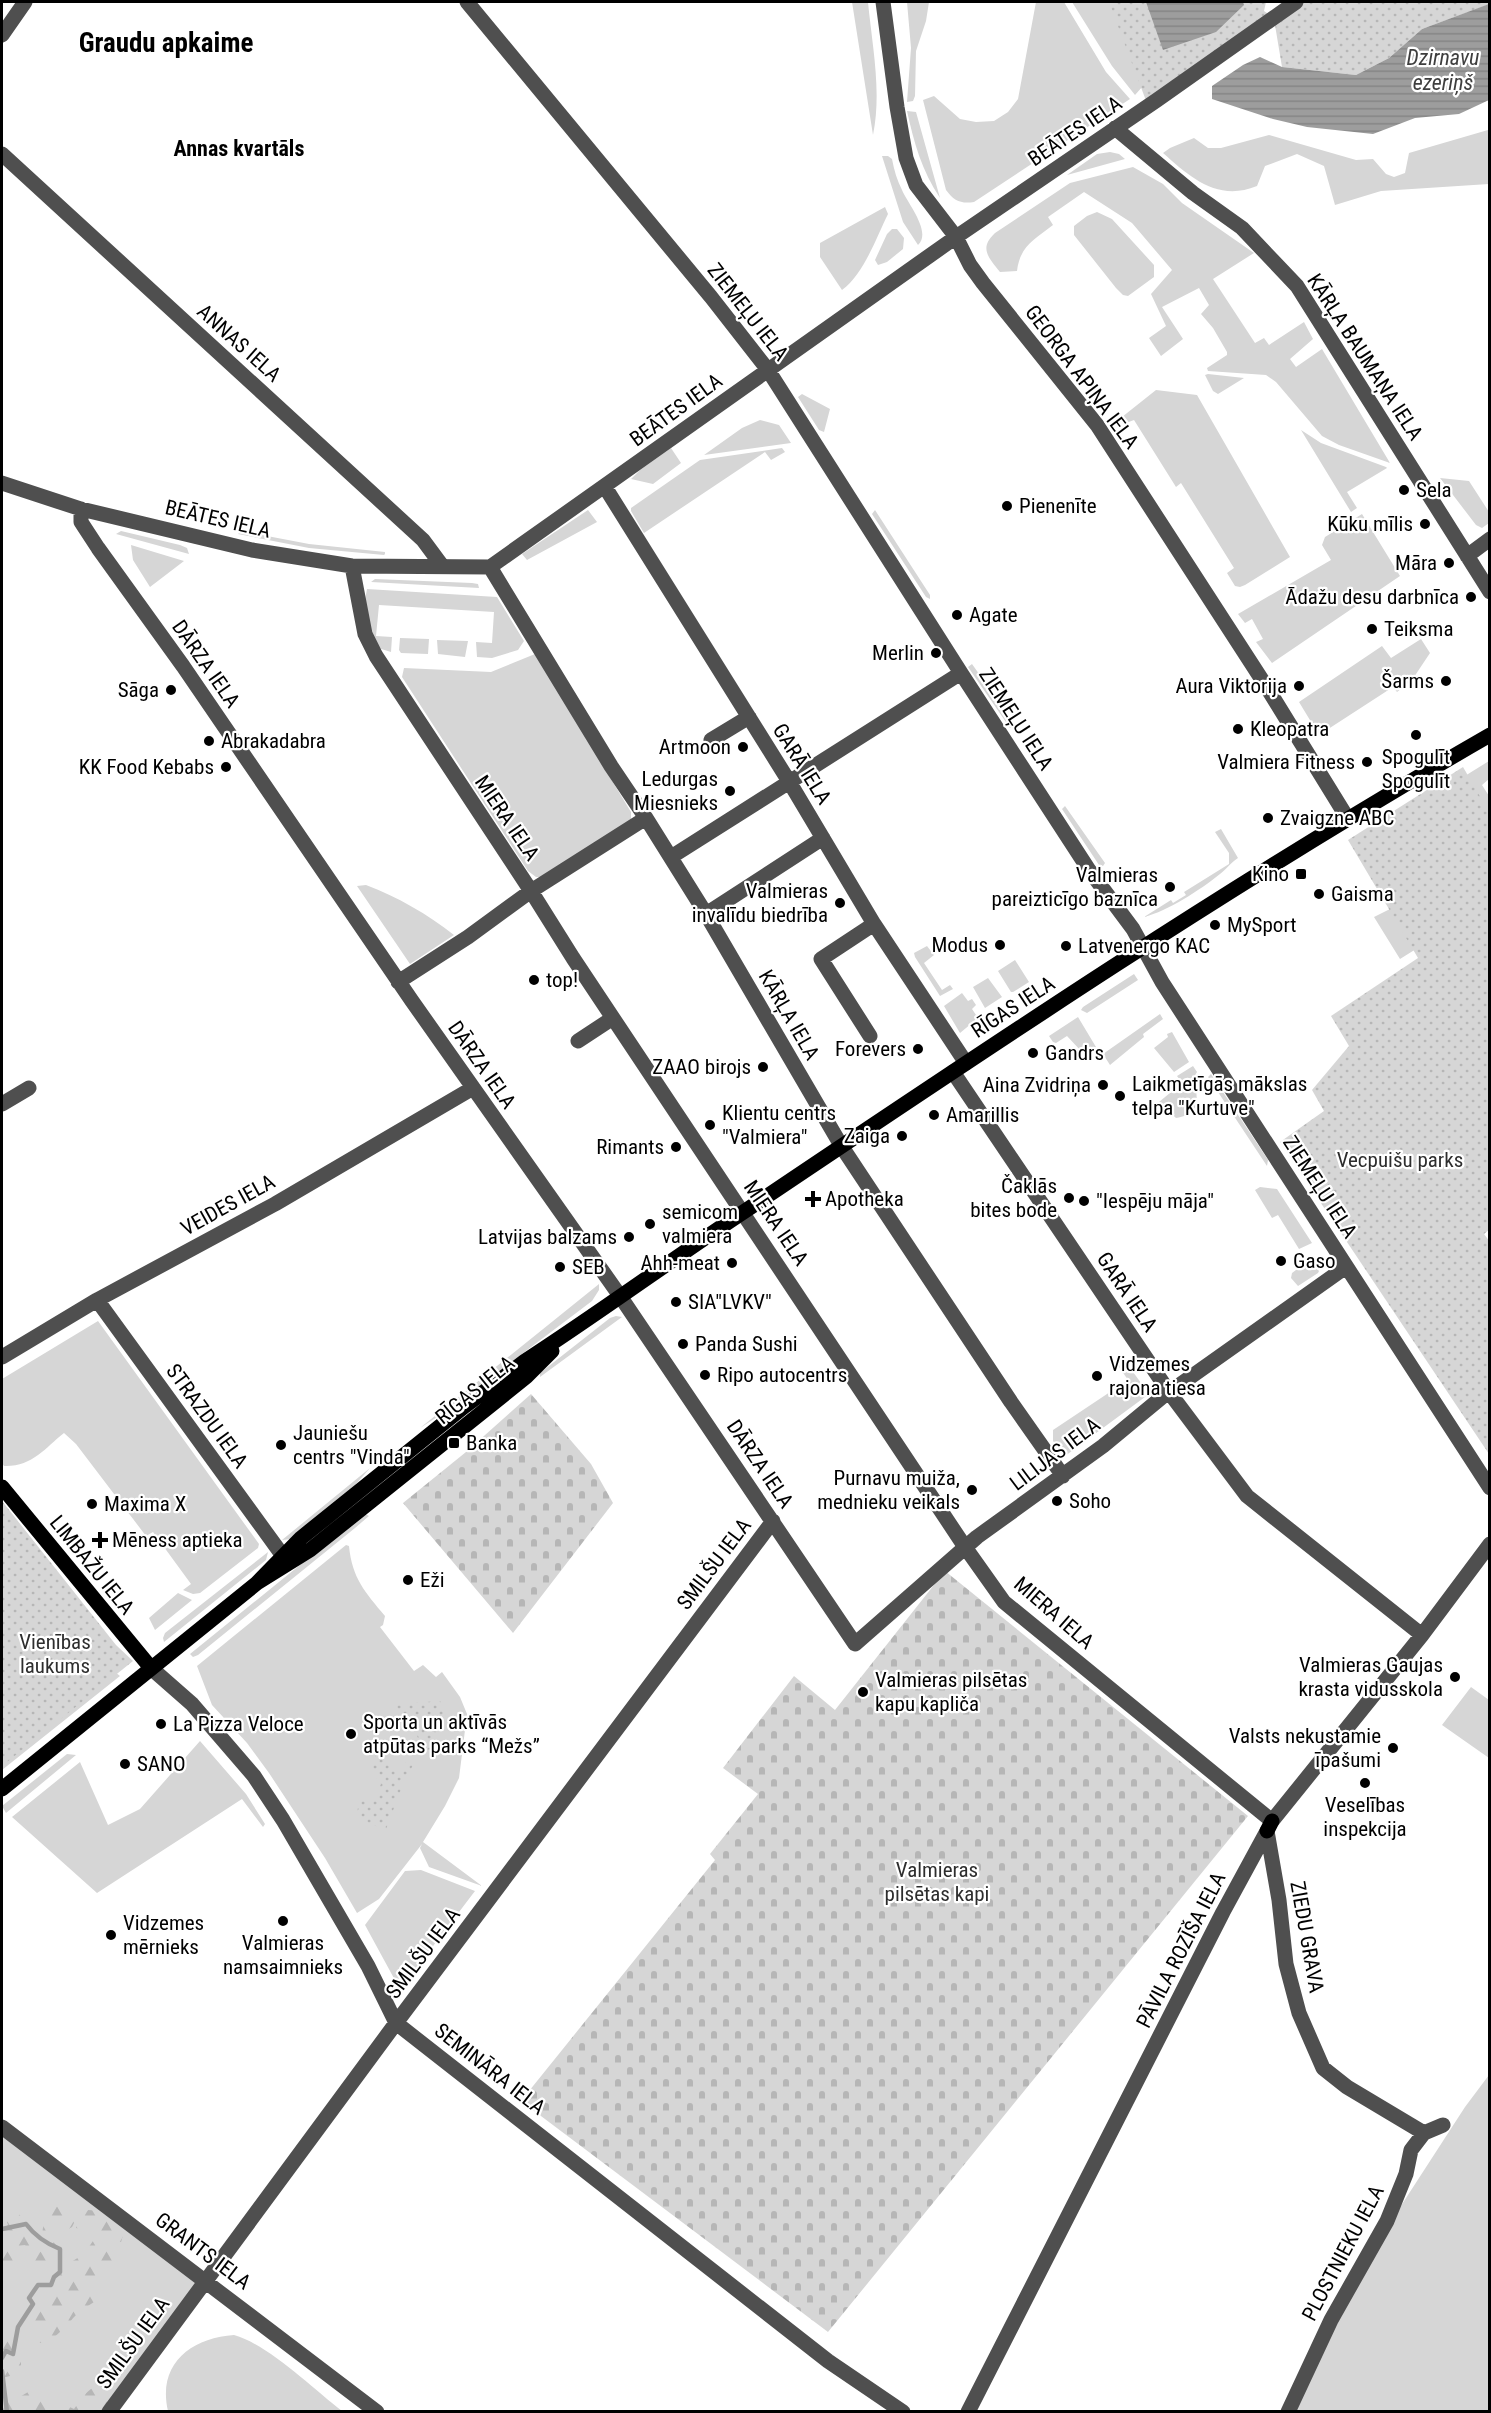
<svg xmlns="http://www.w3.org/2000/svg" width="1491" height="2413" font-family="'Roboto Condensed',sans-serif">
<defs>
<pattern id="forest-firs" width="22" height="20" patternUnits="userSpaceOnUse" patternTransform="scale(1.5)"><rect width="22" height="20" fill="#d6d6d6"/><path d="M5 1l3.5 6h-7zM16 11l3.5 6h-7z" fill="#b6b6b6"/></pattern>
<pattern id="cemetery-stones" width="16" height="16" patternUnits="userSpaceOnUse" patternTransform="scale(1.5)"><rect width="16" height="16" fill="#d6d6d6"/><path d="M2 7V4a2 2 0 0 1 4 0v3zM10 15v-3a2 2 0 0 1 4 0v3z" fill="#b6b6b6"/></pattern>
<pattern id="park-dots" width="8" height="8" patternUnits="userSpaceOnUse" patternTransform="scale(1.5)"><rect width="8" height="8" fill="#d6d6d6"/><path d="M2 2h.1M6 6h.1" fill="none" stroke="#b6b6b6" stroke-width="1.8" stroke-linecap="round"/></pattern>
<pattern id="water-rules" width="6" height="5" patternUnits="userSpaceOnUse" patternTransform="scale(1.5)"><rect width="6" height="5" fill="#9d9d9d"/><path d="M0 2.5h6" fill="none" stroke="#858585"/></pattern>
</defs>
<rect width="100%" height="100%" fill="#fff"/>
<path fill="#d6d6d6" d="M852 2H868C872 45 882 91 873 135Z
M907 2H929L926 21 916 51 915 96 913 101 907 102 911 48Z
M1036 2H1064L1106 72 1130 99 974 202C961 204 954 201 946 190L923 100 934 96 960 119 976 122 994 121 1008 112 1018 99Z
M1072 2H1123L1143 86 1135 95 1112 66Z
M907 111 916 112 940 198C922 171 914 143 907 111Z
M1488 130 1489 184 1381 191 1335 205 1324 166 1297 154 1265 166 1257 186C1218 202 1191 178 1163 153L1170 148 1194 138 1208 148H1221L1269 135 1356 160 1373 159 1386 174 1394 177 1405 173 1409 153Z
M1110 152 1119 154 1125 159 1067 175 1097 154Z
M882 156H888L892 159C894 170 897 180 902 190 908 204 932 232 918 245L903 222Z
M1133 167 1163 184 1182 203 1254 253 1213 279 1255 343 1264 338 1269 345 1304 322 1313 339 1290 359 1296 367 1322 349 1390 463 1339 445 1322 436 1276 382 1266 375 1208 371 1207 368 1227 355V352L1213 328 1201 314 1209 305 1199 288 1162 307 1183 339 1161 356 1149 338 1166 326 1151 294 1172 270 1132 223 1084 192 1048 217 1053 225C1034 240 1020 246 1017 271L1000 272C988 257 979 248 995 233L1070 183Z
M885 207 888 214C876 238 864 274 842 290L820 257V243Z
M1097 212 1112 219 1154 265V277L1128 296 1123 295 1116 288 1074 235V226L1087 216Z
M892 229H897L904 238 903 249 887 262 878 265 875 260 887 234Z
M1205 375 1208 374 1244 378 1218 394 1213 391Z
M1156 390 1197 395 1290 557 1245 585 1240 587 1235 586 1227 573 1234 568 1181 483 1176 487 1134 420 1126 423 1122 417Z
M802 394 830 409 824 432 819 430 798 397Z
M760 420 779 425 791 443 704 455 742 428Z
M1301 430 1321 443 1386 467 1387 468 1347 492 1357 508 1351 512Z
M671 448 681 463 653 484 631 479 640 470Z
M782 448 785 452 771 460 765 452 644 533 631 511V508L700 460Z
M1440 478 1469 481 1489 512V523L1482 528 1476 525Z
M588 510 597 522 527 560 522 554Z
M875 510 930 595V599L926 597 872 514Z
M1362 514 1400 576 1272 663 1256 642 1263 639 1252 619 1245 623 1238 614 1331 560 1322 545 1325 537Z
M121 531 180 545 187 548 189 554 116 534Z
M241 531 309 544 385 552V554L384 555 309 548 238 534Z
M131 545 184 561 150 587 133 560Z
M375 579 472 583 478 584 479 588 371 582Z
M367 589 497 597 524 641 518 650 492 658 477 657 476 642 492 643 494 612 379 605 376 636 392 637 391 652 378 648 363 611Z
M400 638 429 639 428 654 401 653 399 650Z
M1421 639 1430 653 1412 680 1397 692 1393 687 1319 735 1299 702 1382 646 1391 658Z
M437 640 468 641 465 657 438 654Z
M535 654 631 812V820L543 877H536L528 871 402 677 404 668 491 672Z
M972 664 1016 726 1010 728 968 667Z
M1489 761V779L1482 785 1489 796V840L1460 779Z
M1065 806 1105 863 1103 866 1099 865 1062 809Z
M1221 829 1238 858C1230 863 1227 869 1220 874 1200 890 1168 911 1144 917L1171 900 1173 903 1186 895 1184 892 1229 864V853L1215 832Z
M366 885C398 897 427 914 454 935L410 964 357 886Z
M1392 908 1416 949 1400 959 1374 917Z
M927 946 934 955 924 963 942 990 950 985 953 989 940 996 915 957 914 953Z
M1015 960 1029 982 1013 992H1011L998 971Z
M1134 974 1138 980 1087 1013 1081 1010 1083 1007Z
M988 978 1002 997 985 1008 973 987Z
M962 993 968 1001 972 999 976 1005 972 1009 978 1018 960 1033 944 1006Z
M1160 1014 1163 1019 1143 1034 1144 1037 1110 1065 1103 1054Z
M1078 1017 1096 1047 1081 1051 1067 1036 1056 1043 1053 1042 1049 1036Z
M1172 1032 1189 1062 1174 1072 1154 1048 1168 1037 1167 1034Z
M1193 1066 1197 1072 1194 1077C1197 1098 1203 1114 1176 1118L1159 1102 1182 1083 1177 1076Z
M1211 1074 1268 1160 1267 1166 1208 1077Z
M1260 1187 1277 1189 1312 1243 1299 1249 1278 1215 1272 1218 1255 1190Z
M1311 1263 1319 1271 1318 1273 1298 1286 1291 1278 1292 1273 1304 1264Z
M599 1284V1290L592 1301 445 1412 420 1428Z
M616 1316 622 1317 540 1377V1373L610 1318Z
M98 1321 259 1544 258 1548 200 1593 193 1594 183 1590 191 1584 153 1532 146 1536 76 1444 64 1433C45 1448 32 1467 4 1466L2 1463V1379Z
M1120 1354 1149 1394 1065 1456 1053 1441V1430L1128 1380 1115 1361Z
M370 1468 349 1492 292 1539 282 1540Z
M364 1513 369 1516 355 1528 198 1655 193 1657 190 1654Z
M346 1545 349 1546C352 1578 365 1592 385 1616L383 1625 380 1627 414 1671 423 1665 436 1677 442 1672 460 1697 467 1714 459 1778 445 1806 423 1842 482 1886 429 1867 420 1848 422 1844 379 1899 357 1913 325 1858 269 1773 247 1743 212 1705 197 1666Z
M268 1552 266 1560 164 1642 163 1638 165 1633Z
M178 1593 192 1600 155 1630 149 1618Z
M115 1672 120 1676 2 1770V1762Z
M1471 1687 1489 1700V1758L1442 1725Z
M200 1741 246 1794 265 1824 263 1827 242 1799 97 1893 12 1817 80 1762 108 1825 140 1809Z
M67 1754 76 1755 6 1813 2 1806Z
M421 1870 475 1891 411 1975 403 1982H396L365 1925 405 1871Z
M1489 2075V2411L1286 2412 1327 2320 1465 2107Z
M2 2127 206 2280 109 2411H2Z
M234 2335C269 2345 312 2388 342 2411H168C157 2364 191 2338 234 2335Z"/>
<path fill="url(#forest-firs)" d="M64 2202 69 2206 74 2223 72 2227 51 2239 61 2251 57 2264 49 2266V2270L35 2275 29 2265 21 2259 28 2251 25 2245 20 2246 21 2251 10 2264 5 2265 2 2261V2230L8 2225 4 2213 12 2207 31 2227 30 2234 39 2243 36 2248 40 2252 46 2246C45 2235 39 2232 46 2222L41 2217 43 2208 47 2210 46 2203 57 2207Z
M88 2210 101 2211 125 2229 121 2242 118 2241C115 2247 117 2250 115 2256 113 2265 104 2274 99 2282L101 2297C94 2303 84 2307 77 2314 67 2324 54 2343 38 2343L28 2331 29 2321 53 2288 63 2267 84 2254 95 2238 94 2231 76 2228 81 2215Z
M2 2341H9L15 2355 21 2361V2365L14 2375 2 2378Z
M43 2383 46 2396 74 2409 85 2394 98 2383 112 2398 107 2410 2 2412V2397L13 2401Z"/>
<path fill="url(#cemetery-stones)" d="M531 1394 591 1464 613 1503 513 1633 403 1503 466 1452Z
M945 1571 1248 1816 828 2332 521 2101 715 1860 710 1854 758 1794 723 1768 794 1676 835 1710Z"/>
<path fill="url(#park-dots)" d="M1109 2H1266L1264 11 1274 18 1296 2H1489L1490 4 1422 29 1389 58 1356 75 1282 67 1274 19 1148 106Z
M1463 767 1490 814V1229L1484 1234 1490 1242 1489 1454 1280 1142 1324 1111 1312 1090 1349 1046 1331 1016 1418 958 1348 840Z
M2 1501 116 1645 133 1661 2 1766Z
M440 1701 445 1709 431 1749 421 1751C419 1734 414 1725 395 1724L397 1704Z
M382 1747 393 1770H401L406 1762 413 1765 403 1784 386 1829 370 1824 357 1814 359 1801 375 1798 381 1784 368 1766Z"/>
<path fill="url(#water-rules)" d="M1146 2H1243L1244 5 1216 32 1163 50Z
M1489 4V100L1459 114 1415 118 1373 134 1307 127 1273 119 1212 99V86L1243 65 1260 57 1282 67 1356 75 1389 58 1422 29Z"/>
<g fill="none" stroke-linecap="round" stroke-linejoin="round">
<path stroke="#9d9d9d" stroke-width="4.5" d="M2 2229 26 2224C35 2236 47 2244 60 2249V2272L54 2277 51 2285H38L29 2298 33 2304 18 2327 13 2354 6 2351 2 2358
M2 2371 7 2412"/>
<path stroke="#4f4f4f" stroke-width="15" d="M467 2 711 297 768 370 961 673 1089 870 1133 929 1162 982 1490 1488
M883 2 897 107 906 158 916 185 956 237 970 265 983 283 1097 425 1266 686 1348 819
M2 35 25 2
M1115 128 1193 193 1242 228 1297 286 1490 592
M2 154 423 540 443 567
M2 483 81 509 252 550 352 566 490 567 956 237 1157 100 1296 2
M605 487 790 783 874 924 966 1063
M81 509V522L98 548 183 666 412 1001 620 1296 855 1644 977 1537 1103 1446 1161 1398 1346 1267
M1467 556 1490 539
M352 566 365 634 376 656 531 891 573 958 965 1547 1004 1602 1272 1821 1422 1635 1490 1544
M490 567 611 766 646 818 706 914 842 1147 1011 1402 1063 1476
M711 740 749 717
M671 857 961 673
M706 914 823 838
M398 982 468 937 531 891 646 818
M870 1036 821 959 874 924
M578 1041 613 1018
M953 1072 1169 1392 1247 1496 1422 1635
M2 1104 29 1088
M97 1300 283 1556
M2 1357 97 1300 275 1204 473 1088
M151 1668 192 1704 254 1776 283 1820 368 1966 396 2023 828 2361 903 2412
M1267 1831 1279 1900 1286 1964 1299 2013 1323 2068 1347 2087 1424 2133
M2 2127 377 2412
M109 2412 396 2023 773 1521
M968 2412 1223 1912 1267 1831
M1288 2412 1331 2320 1387 2221 1406 2174 1411 2150 1424 2133 1443 2125"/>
<path stroke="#000" stroke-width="15" d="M2 1487 151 1668
M257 1583 301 1538 465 1406 525 1361C599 1313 671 1260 745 1211 989 1047 1234 882 1490 735
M2 1789 257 1583 310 1550 526 1377 552 1351
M1267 1831 1272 1821"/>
</g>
<g fill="#000" stroke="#fff" stroke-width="2">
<circle cx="1404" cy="490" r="6"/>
<circle cx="1007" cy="506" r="6"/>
<circle cx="1425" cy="524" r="6"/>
<circle cx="1449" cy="563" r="6"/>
<circle cx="1471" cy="597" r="6"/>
<circle cx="957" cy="615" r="6"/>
<circle cx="1372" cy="629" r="6"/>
<circle cx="936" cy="653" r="6"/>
<circle cx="1446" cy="681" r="6"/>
<circle cx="1299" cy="686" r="6"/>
<circle cx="171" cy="690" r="6"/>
<circle cx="1238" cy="729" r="6"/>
<circle cx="1416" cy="735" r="6"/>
<circle cx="209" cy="741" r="6"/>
<circle cx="743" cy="747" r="6"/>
<circle cx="1367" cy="762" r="6"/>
<circle cx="226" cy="767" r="6"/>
<circle cx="730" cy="791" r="6"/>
<circle cx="1268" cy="818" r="6"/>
<rect x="1295" y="868" width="12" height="12" rx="3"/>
<circle cx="1170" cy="887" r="6"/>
<circle cx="1319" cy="894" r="6"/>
<circle cx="840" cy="903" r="6"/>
<circle cx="1215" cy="925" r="6"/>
<circle cx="1000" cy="945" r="6"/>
<circle cx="1066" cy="946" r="6"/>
<circle cx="534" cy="980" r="6"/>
<circle cx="918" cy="1049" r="6"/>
<circle cx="1033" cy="1053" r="6"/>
<circle cx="763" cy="1067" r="6"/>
<circle cx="1103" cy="1085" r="6"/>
<circle cx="1120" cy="1096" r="6"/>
<circle cx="934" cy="1115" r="6"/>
<circle cx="710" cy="1125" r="6"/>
<circle cx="902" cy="1136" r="6"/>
<circle cx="676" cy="1147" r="6"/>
<circle cx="1069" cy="1198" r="6"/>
<path d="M810 1190h6v6h6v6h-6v6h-6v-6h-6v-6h6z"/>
<circle cx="1084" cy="1201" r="6"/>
<circle cx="650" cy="1224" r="6"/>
<circle cx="629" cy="1237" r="6"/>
<circle cx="1281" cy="1261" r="6"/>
<circle cx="732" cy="1263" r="6"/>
<circle cx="560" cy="1267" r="6"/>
<circle cx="676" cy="1302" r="6"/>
<circle cx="683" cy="1344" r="6"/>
<circle cx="705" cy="1375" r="6"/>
<circle cx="1097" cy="1376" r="6"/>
<rect x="448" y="1437" width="12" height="12" rx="3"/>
<circle cx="281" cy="1445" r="6"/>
<circle cx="972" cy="1490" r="6"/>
<circle cx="1057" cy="1501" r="6"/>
<circle cx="92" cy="1504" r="6"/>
<path d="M97 1531h6v6h6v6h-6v6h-6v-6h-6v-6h6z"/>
<circle cx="408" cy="1580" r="6"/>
<circle cx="1455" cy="1677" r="6"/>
<circle cx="863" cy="1692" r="6"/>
<circle cx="161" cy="1724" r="6"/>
<circle cx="351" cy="1734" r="6"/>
<circle cx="1393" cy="1748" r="6"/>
<circle cx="125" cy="1764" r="6"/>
<circle cx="1365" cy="1783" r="6"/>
<circle cx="283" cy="1921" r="6"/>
<circle cx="111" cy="1935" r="6"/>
</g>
<g text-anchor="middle" stroke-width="4.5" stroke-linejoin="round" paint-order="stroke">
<g font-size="21" fill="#000" stroke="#fff">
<text transform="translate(1075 131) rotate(-34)" y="7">BEĀTES IELA</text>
<text transform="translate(748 312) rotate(52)" y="7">ZIEMEĻU IELA</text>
<text transform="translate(239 343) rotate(42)" y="7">ANNAS IELA</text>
<text transform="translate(1365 357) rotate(57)" y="7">KĀRĻA BAUMAŅA IELA</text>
<text transform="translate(1082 377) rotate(53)" y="7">GEORGA APIŅA IELA</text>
<text transform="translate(676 410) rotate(-36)" y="7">BEĀTES IELA</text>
<text transform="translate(218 519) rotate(13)" y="7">BEĀTES IELA</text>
<text transform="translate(206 664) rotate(55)" y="7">DĀRZA IELA</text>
<text transform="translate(1016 719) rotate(57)" y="7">ZIEMEĻU IELA</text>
<text transform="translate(802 764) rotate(58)" y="7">GARĀ IELA</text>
<text transform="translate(507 818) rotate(56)" y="7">MIERA IELA</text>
<text transform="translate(1013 1007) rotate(-33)" y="7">RĪGAS IELA</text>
<text transform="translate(789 1015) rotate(60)" y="7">KĀRĻA IELA</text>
<text transform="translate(482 1065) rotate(55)" y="7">DĀRZA IELA</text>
<text transform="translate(1320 1187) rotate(57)" y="7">ZIEMEĻU IELA</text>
<text transform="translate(228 1205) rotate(-29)" y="7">VEIDES IELA</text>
<text transform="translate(776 1223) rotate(56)" y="7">MIERA IELA</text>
<text transform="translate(1127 1292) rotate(56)" y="7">GARĀ IELA</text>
<text transform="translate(475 1390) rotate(-39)" y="7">RĪGAS IELA</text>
<text transform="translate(207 1416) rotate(54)" y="7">STRAZDU IELA</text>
<text transform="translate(1055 1454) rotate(-37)" y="7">LILIJAS IELA</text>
<text transform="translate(760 1464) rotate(56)" y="7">DĀRZA IELA</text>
<text transform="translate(714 1564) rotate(-53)" y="7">SMILŠU IELA</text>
<text transform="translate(92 1565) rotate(51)" y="7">LIMBAŽU IELA</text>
<text transform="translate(1054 1613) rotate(41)" y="7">MIERA IELA</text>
<text transform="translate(1307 1937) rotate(80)" y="7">ZIEDU GRAVA</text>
<text transform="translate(1181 1950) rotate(-63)" y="7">PĀVILA ROZĪŠA IELA</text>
<text transform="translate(423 1953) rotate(-53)" y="7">SMILŠU IELA</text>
<text transform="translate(490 2069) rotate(38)" y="7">SEMINĀRA IELA</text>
<text transform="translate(203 2251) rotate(37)" y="7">GRANTS IELA</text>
<text transform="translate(1343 2253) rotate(-62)" y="7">PLOSTNIEKU IELA</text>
<text transform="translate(133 2343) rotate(-54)" y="7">SMILŠU IELA</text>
</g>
<g font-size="21" fill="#000" stroke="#fff" text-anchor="start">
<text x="1416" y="497">Sela</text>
<text x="1019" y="513">Pienenīte</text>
<text x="1413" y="531" text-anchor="end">Kūku mīlis</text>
<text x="1437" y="570" text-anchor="end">Māra</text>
<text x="1459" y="604" text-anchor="end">Ādažu desu darbnīca</text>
<text x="969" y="622">Agate</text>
<text x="1384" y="636">Teiksma</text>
<text x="924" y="660" text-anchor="end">Merlin</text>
<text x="1434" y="688" text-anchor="end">Šarms</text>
<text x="1287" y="693" text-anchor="end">Aura Viktorija</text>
<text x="159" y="697" text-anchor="end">Sāga</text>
<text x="1250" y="736">Kleopatra</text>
<text x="221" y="748">Abrakadabra</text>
<text x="731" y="754" text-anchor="end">Artmoon</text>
<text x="1416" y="764" text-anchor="middle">Spogulīt<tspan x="1416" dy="24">Spogulīt</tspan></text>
<text x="1355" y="769" text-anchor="end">Valmiera Fitness</text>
<text x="214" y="774" text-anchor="end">KK Food Kebabs</text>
<text x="718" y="786" text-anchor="end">Ledurgas<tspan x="718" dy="24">Miesnieks</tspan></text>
<text x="1280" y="825">Zvaigzne ABC</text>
<text x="1289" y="881" text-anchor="end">Kino</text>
<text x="1158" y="882" text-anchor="end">Valmieras<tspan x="1158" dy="24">pareizticīgo baznīca</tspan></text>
<text x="828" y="898" text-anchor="end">Valmieras<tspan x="828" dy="24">invalīdu biedrība</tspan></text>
<text x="1331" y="901">Gaisma</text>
<text x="1227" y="932">MySport</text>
<text x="988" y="952" text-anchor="end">Modus</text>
<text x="1078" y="953">Latvenergo KAC</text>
<text x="546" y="987">top!</text>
<text x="906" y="1056" text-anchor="end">Forevers</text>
<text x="1045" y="1060">Gandrs</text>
<text x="751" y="1074" text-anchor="end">ZAAO birojs</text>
<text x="1132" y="1091">Laikmetīgās mākslas<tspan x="1132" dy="24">telpa "Kurtuve"</tspan></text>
<text x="1091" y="1092" text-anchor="end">Aina Zvidriņa</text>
<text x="722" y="1120">Klientu centrs<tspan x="722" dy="24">"Valmiera"</tspan></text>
<text x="946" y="1122">Amarillis</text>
<text x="890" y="1143" text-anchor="end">Zaiga</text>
<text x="664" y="1154" text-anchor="end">Rimants</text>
<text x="1057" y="1193" text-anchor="end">Čaklās<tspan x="1057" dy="24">bites bode</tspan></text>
<text x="825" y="1206">Apotheka</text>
<text x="1096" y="1208">"Iespēju māja"</text>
<text x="662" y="1219">semicom<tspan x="662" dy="24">valmiera</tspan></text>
<text x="617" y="1244" text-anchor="end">Latvijas balzams</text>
<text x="1293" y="1268">Gaso</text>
<text x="720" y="1270" text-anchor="end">Ahh-meat</text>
<text x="572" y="1274">SEB</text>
<text x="688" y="1309">SIA"LVKV"</text>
<text x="695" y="1351">Panda Sushi</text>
<text x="1109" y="1371">Vidzemes<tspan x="1109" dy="24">rajona tiesa</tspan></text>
<text x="717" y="1382">Ripo autocentrs</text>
<text x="293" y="1440">Jauniešu<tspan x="293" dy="24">centrs "Vinda"</tspan></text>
<text x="466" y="1450">Banka</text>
<text x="960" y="1485" text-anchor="end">Purnavu muiža,<tspan x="960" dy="24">mednieku veikals</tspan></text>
<text x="1069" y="1508">Soho</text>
<text x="104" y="1511">Maxima X</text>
<text x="112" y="1547">Mēness aptieka</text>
<text x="420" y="1587">Eži</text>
<text x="1443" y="1672" text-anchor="end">Valmieras Gaujas<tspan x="1443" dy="24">krasta vidusskola</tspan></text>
<text x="875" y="1687">Valmieras pilsētas<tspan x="875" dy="24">kapu kapliča</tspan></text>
<text x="363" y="1729">Sporta un aktīvās<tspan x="363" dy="24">atpūtas parks “Mežs”</tspan></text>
<text x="173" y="1731">La Pizza Veloce</text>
<text x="1381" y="1743" text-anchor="end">Valsts nekustamie<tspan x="1381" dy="24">īpašumi</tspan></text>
<text x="137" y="1771">SANO</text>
<text x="1365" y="1812" text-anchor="middle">Veselības<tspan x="1365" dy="24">inspekcija</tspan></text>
<text x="123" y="1930">Vidzemes<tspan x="123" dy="24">mērnieks</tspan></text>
<text x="283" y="1950" text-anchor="middle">Valmieras<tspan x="283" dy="24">namsaimnieks</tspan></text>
</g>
<g font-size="21" fill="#2d2d2d" stroke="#fff">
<text x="1400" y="1167">Vecpuišu parks</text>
<text x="55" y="1649">Vienības<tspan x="55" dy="24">laukums</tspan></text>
<text x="937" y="1877">Valmieras<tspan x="937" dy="24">pilsētas kapi</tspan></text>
</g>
<g font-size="22" font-style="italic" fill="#3e3e3e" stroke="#fff">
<text x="1443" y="65">Dzirnavu<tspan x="1443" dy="25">ezeriņš</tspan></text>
</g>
<g font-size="22" font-weight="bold" fill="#000" stroke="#fff">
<text x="239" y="156">Annas kvartāls</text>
</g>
<g font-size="27" font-weight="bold" fill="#000" stroke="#fff">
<text x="166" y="52">Graudu apkaime</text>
</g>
</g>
<rect width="1491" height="2413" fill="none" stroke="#000000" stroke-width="6"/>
</svg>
